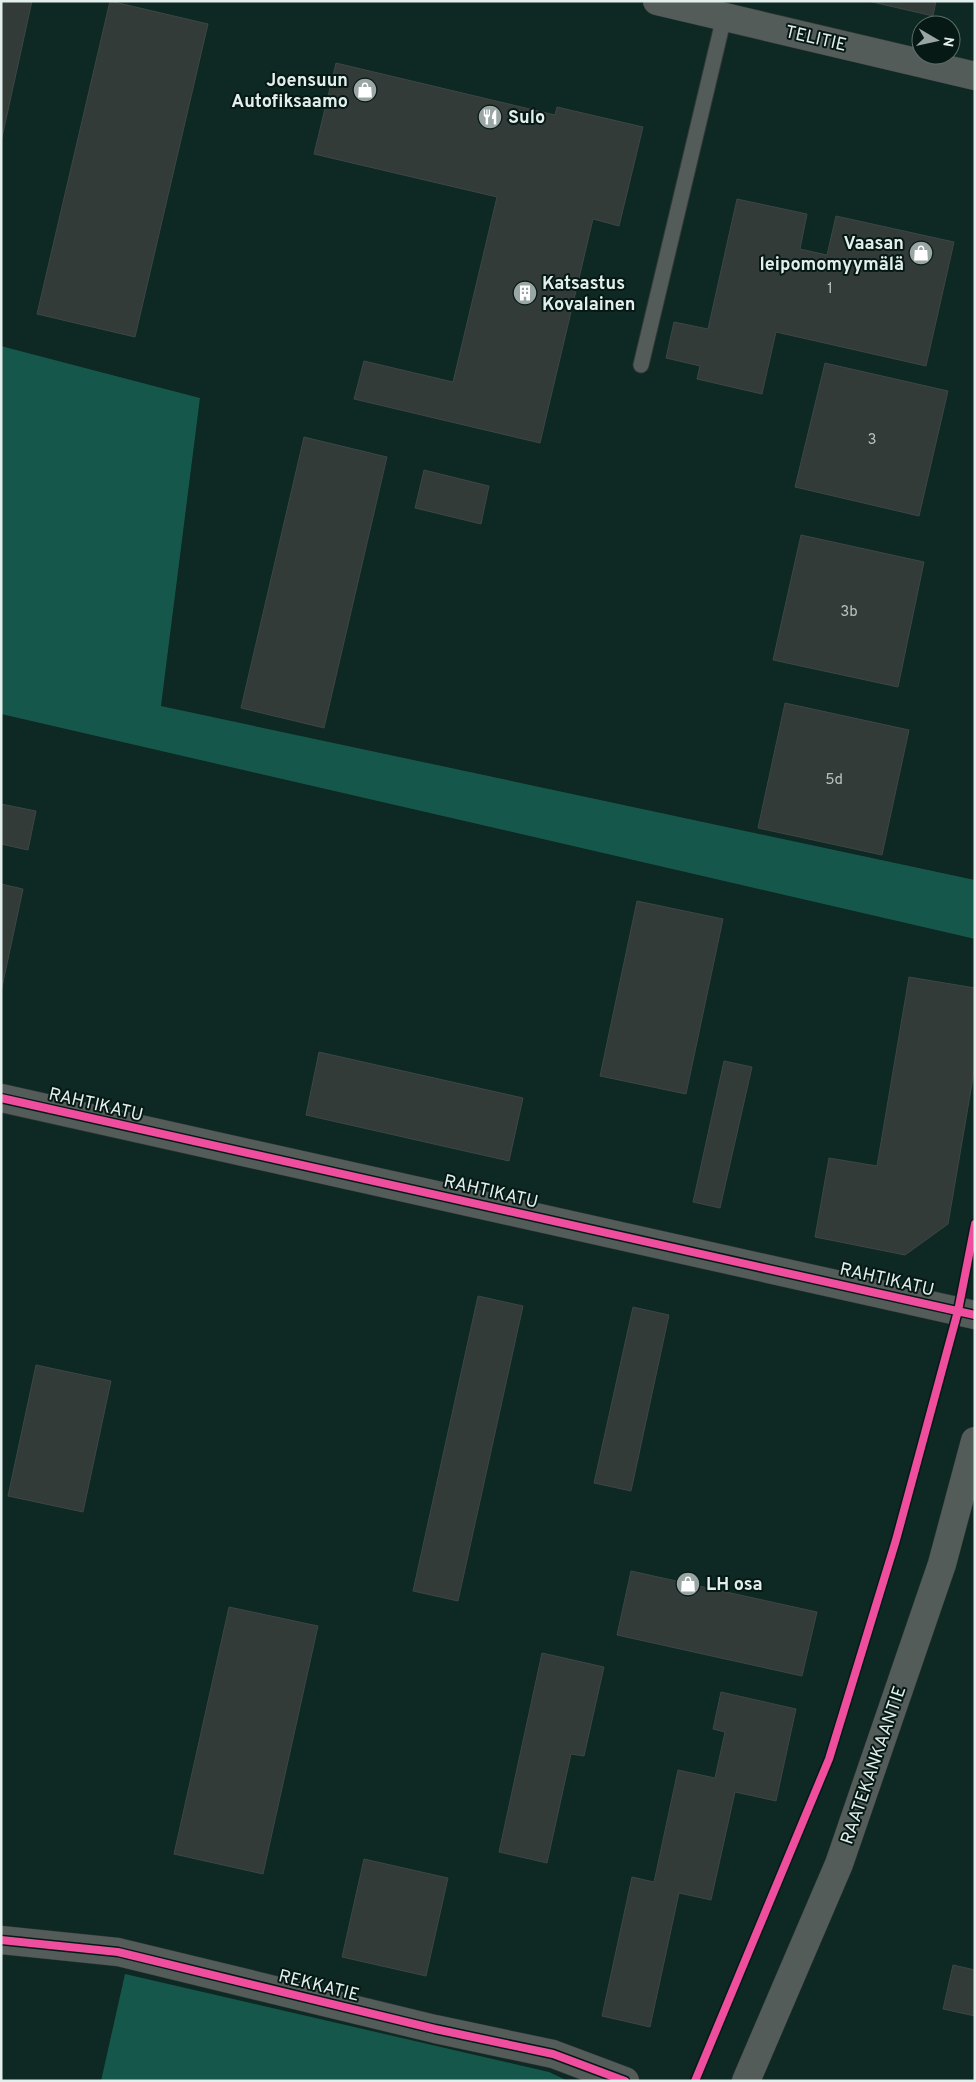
<svg xmlns="http://www.w3.org/2000/svg" width="976" height="2082" font-family="Overpass,sans-serif">
<rect width="100%" height="100%" fill="#131e1b"/>
<path fill="#0e2823" fill-rule="evenodd" d="M1 1H975V880L161 706 200 398 1 346ZM921 25H951V55H921Z
M1 714 975 939V2081H1Z"/>
<path fill="#16574b" d="M1 346 200 398 161 706 975 880V939L1 714Z
M125 1974 549 2072 568 2081H101Z"/>
<path fill="#323b38" stroke="#3d4644" d="M1 1H32L1 142Z
M110 1 208 24 135 337 37 314Z
M868 1H936L933 16Z
M336 63 555 115 557 107 643 127 619 226 593 219 540 443 354 399 364 361 453 382 497 197 314 154Z
M737 199 807 214 800 249 827 255 836 216 954 242 926 366 776 332 762 394 697 379 700 366 666 358 674 322 708 329Z
M825 363 948 391 919 516 795 487Z
M304 437 387 457 324 728 241 708Z
M424 470 489 486 481 524 415 508Z
M801 535 924 562 898 687 773 660Z
M785 703 909 730 882 855 758 828Z
M1 804 36 811 28 850 1 844Z
M1 884 23 889 1 992Z
M637 901 723 919 686 1094 600 1076Z
M909 977 975 988V1066L948 1224 905 1255 815 1237 829 1158 877 1166Z
M319 1052 523 1098 509 1161 306 1115Z
M724 1061 752 1067 720 1208 693 1202Z
M478 1296 523 1306 458 1601 413 1591Z
M633 1307 669 1315 631 1491 594 1483Z
M36 1365 111 1381 83 1512 8 1496Z
M631 1571 817 1612 802 1676 617 1635Z
M229 1607 318 1626 263 1874 174 1854Z
M542 1653 604 1667 584 1756 571 1754 547 1863 499 1852Z
M721 1692 796 1709 776 1801 735 1792 711 1900 679 1893 650 2027 602 2016 632 1877 654 1882 678 1770 715 1778 725 1732 713 1729Z
M364 1859 448 1878 426 1976 342 1957Z
M953 1965 975 1970V2016L943 2009Z"/>
<g fill="none" stroke-linecap="round" stroke-linejoin="round">
<g stroke="#323a38" stroke-width="17">
<path id="lane" d="M641 365 724 17"/>
</g>
<g stroke="#323a38" stroke-width="29">
<path id="street" d="M657 1 975 76
M1 1098 975 1315
M1 1940 118 1952 435 2029 553 2054 625 2081"/>
</g>
<g stroke="#323a38" stroke-width="29">
<path id="secondary" d="M746 2081 839 1864 942 1564 975 1441"/>
</g>
<use href="#lane" stroke="#545c5a" stroke-width="15"/>
<use href="#street" stroke="#545c5a" stroke-width="28"/>
<use href="#secondary" stroke="#545c5a" stroke-width="28"/>
<g stroke="#061915" stroke-width="11">
<path id="cycleway" d="M1 1098 975 1315
M1 1940 118 1952 435 2029 553 2054 625 2081
M695 2081 829 1759 896 1540 958 1311 975 1224"/>
</g>
<use href="#cycleway" stroke="#ef4d9e" stroke-width="8"/>
</g>
<defs>
<g id="shop-disc" transform="scale(1.25)"><circle r="9.5" fill="#9aa6a3" stroke="#061915"/><path d="M-5-2.5h2.3a2.7 3.5 0 0 1 5.4 0H5L5.5 6h-11ZM-1.5-2.5h3a1.5 2.3 0 0 0-3 0Z" fill="#fff"/></g>
<g id="restaurant-disc" transform="scale(1.25)"><circle r="9.5" fill="#9aa6a3" stroke="#061915"/><path d="M-5-6h1v4h1v-4h1v4h1v-4h1v5L-1.5 .5V6h-2V.5L-5-1ZM5-6V6H3V1.5H1.5Q1.5-4 5-6Z" fill="#fff"/></g>
<g id="building-disc" transform="scale(1.25)"><circle r="9.5" fill="#9aa6a3" stroke="#061915"/><path d="M-4-6H4V6H1V3H-1V6H-4ZM-2.5-4.3h1.7v1.8h-1.7ZM.8-4.3h1.7v1.8H.8ZM-2.5-1h1.7V.8h-1.7ZM.8-1h1.7V.8H.8Z" fill="#fff"/></g>
</defs>
<g fill-rule="evenodd">
<use href="#shop-disc" x="365" y="90"/>
<use href="#restaurant-disc" x="490" y="117"/>
<use href="#shop-disc" x="921" y="253"/>
<use href="#building-disc" x="525" y="293"/>
<use href="#shop-disc" x="688" y="1584"/>
</g>
<g text-anchor="middle" stroke-width="4" stroke-linejoin="round" paint-order="stroke">
<g font-size="15" fill="#b7c2bf">
<text x="830" y="293">1</text>
<text x="872" y="444">3</text>
<text x="849" y="616">3b</text>
<text x="834" y="784">5d</text>
</g>
<g font-size="18" fill="#e3efec" stroke="#061915">
<text transform="translate(816 38) rotate(13)" y="6">TELITIE</text>
<text transform="translate(96 1104) rotate(13)" y="6">RAHTIKATU</text>
<text transform="translate(491 1191) rotate(13)" y="6">RAHTIKATU</text>
<text transform="translate(887 1279) rotate(13)" y="6">RAHTIKATU</text>
<text transform="translate(873 1765) rotate(-71)" y="6">RAATEKANKAANTIE</text>
<text transform="translate(319 1985) rotate(14)" y="6">REKKATIE</text>
</g>
<g font-size="18" font-weight="bold" fill="#e3efec" stroke="#061915" text-anchor="start">
<text x="348" y="86" text-anchor="end">Joensuun<tspan x="348" dy="21">Autofiksaamo</tspan></text>
<text x="508" y="123">Sulo</text>
<text x="904" y="249" text-anchor="end">Vaasan<tspan x="904" dy="21">leipomomyymälä</tspan></text>
<text x="542" y="289">Katsastus<tspan x="542" dy="21">Kovalainen</tspan></text>
<text x="706" y="1590">LH osa</text>
</g>
</g>
<rect width="976" height="2082" fill="none" stroke="#e3efec" stroke-width="5"/>
<g transform="translate(936 40) rotate(99)"><circle r="24" fill="#061915" stroke="#5e6f6b"/>
<path d="M0-4L9 19L0 12L-9 19Z" fill="#9aa6a3"/>
<text y="-8" font-size="14" font-weight="bold" text-anchor="middle" fill="#e3efec">N</text>
</g>
</svg>
